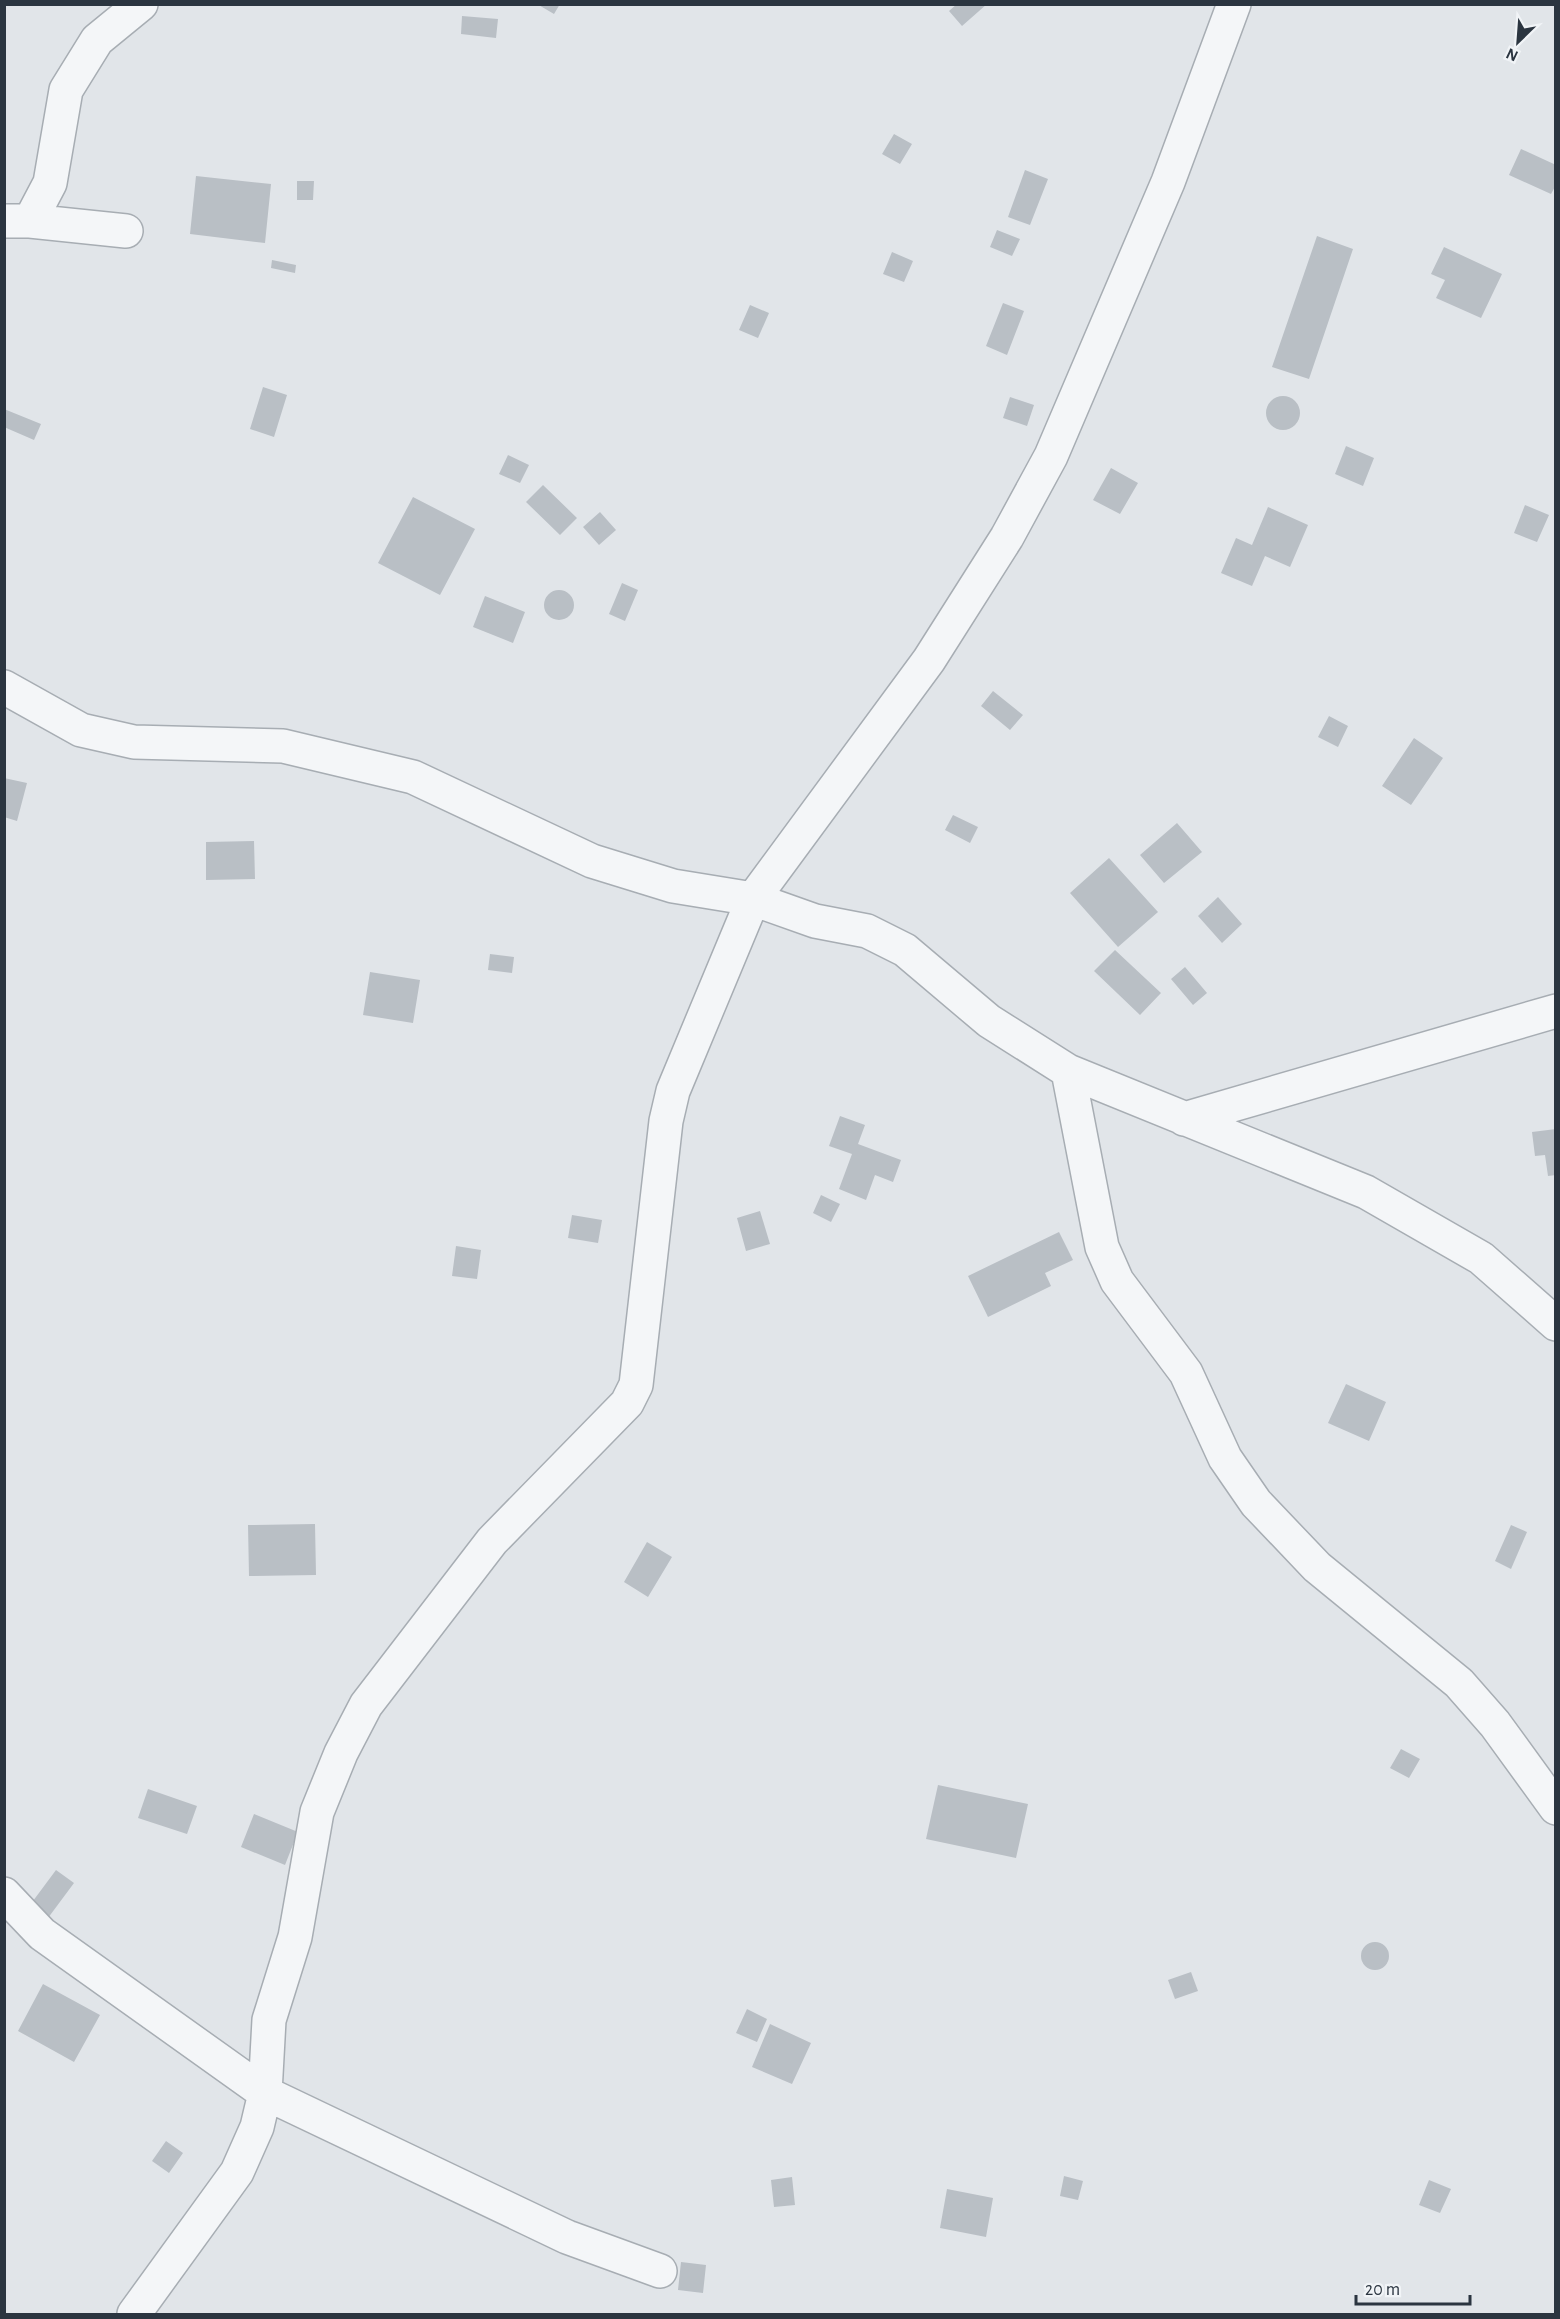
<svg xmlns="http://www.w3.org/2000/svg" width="1560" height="2319" font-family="'Alegreya Sans',sans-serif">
<rect width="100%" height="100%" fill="#e1e5e9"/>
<path fill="#b9bfc5" d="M537 4H560L554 14Z
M957 4H987L962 26 949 11Z
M462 16 498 19 496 38 461 34Z
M894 134 912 144 900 164 882 154Z
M1521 149 1556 165V185L1551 194 1509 175Z
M1025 170 1048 179 1030 225 1008 217Z
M196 176 271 184 265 243 190 234Z
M297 181H314L313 200H297Z
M997 230 1020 239 1012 256 990 247Z
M1317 236 1353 249 1309 379 1272 367Z
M1444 247 1502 274 1481 318 1436 298 1445 280 1431 274Z
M892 252 913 261 904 282 883 274Z
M272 260 296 265 295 273 271 268Z
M1003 303 1024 311 1007 355 986 346Z
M750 305 769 313 758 338 739 330Z
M263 387 287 395 274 437 250 429Z
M1266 413a17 17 0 1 1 34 0a17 17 0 1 1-34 0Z
M1010 397 1034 405 1027 426 1003 418Z
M4 409 41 424 34 440 4 427Z
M1346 446 1374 458 1363 486 1335 474Z
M508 455 529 465 520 483 499 474Z
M1111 468 1138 483 1120 514 1093 500Z
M543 485 577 518 560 535 526 502Z
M413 497 475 529 440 595 378 563Z
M1525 505 1549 515 1537 542 1514 533Z
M1268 507 1308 525 1290 567 1265 556 1252 586 1221 573 1236 538 1252 545Z
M600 512 616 530 599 545 583 527Z
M622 583 638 590 625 621 609 614Z
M544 605a15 15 0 1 1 30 0a15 15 0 1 1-30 0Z
M485 596 525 612 513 643 473 627Z
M993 691 1023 715 1010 730 981 706Z
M1329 716 1348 726 1338 747 1318 737Z
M1414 738 1443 758 1411 805 1382 786Z
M4 778 27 783 17 821 4 817Z
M953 815 978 827 970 843 945 830Z
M1177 823 1202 852 1164 883 1140 855Z
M254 841 255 879 206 880V842Z
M1109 858 1158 912 1118 947 1070 893Z
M1218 897 1242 924 1222 943 1198 916Z
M1115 950 1161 993 1140 1015 1094 971Z
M490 954 514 957 512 973 488 970Z
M1185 967 1207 993 1193 1005 1171 979Z
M370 972 420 980 413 1023 363 1015Z
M840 1116 865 1125 858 1144 901 1160 893 1182 875 1175 866 1200 839 1189 852 1154 829 1146Z
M1556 1129V1175L1548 1176 1545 1155 1535 1156 1532 1132Z
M821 1195 840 1204 831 1222 813 1213Z
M760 1211 770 1244 746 1251 737 1218Z
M572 1215 602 1220 598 1243 568 1238Z
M1059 1232 1073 1260 1045 1273 1051 1286 988 1317 968 1276Z
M456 1246 481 1250 477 1279 452 1276Z
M1346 1384 1386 1402 1369 1441 1328 1423Z
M315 1524 316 1575 249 1576 248 1525Z
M1511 1525 1527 1532 1511 1569 1495 1561Z
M647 1542 672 1557 648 1597 624 1582Z
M1401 1749 1420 1759 1409 1778 1390 1768Z
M938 1785 1028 1804 1016 1858 926 1839Z
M148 1789 197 1806 187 1834 138 1818Z
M254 1814 298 1832 285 1865 241 1847Z
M56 1870 74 1883 48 1918 30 1905Z
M1361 1956a14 14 0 1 1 28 0a14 14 0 1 1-28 0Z
M1191 1972 1198 1991 1175 1999 1168 1980Z
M43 1984 100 2015 74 2062 18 2031Z
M747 2009 767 2019 757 2042 736 2033Z
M770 2024 811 2043 792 2084 752 2067Z
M166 2141 183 2153 169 2173 152 2161Z
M1064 2176 1083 2181 1078 2200 1060 2196Z
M792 2177 795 2205 774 2207 771 2180Z
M1429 2180 1451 2189 1440 2213 1419 2205Z
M947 2189 993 2198 986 2237 940 2228Z
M681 2262 706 2265 703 2293 678 2290Z"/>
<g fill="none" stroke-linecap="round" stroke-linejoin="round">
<g stroke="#a7adb3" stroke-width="36">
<path id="minor" d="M4 221H30L126 231
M30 221 50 183 66 90 97 40 141 4
M4 687 81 730 134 742 283 746 413 777 592 861 673 886 753 899 815 921 867 931 905 950 989 1021 1068 1071 1366 1192 1481 1258 1556 1324
M1068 1071 1102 1247 1117 1281 1186 1373 1225 1458 1256 1503 1317 1567 1459 1683 1495 1724 1556 1808
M1184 1119 1556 1011
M4 1894 42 1934 265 2093 567 2237 660 2271
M134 2314 237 2172 257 2127 265 2093 269 2020 295 1937 317 1812 341 1753 366 1705 492 1541 627 1403 636 1385 666 1121 673 1091 753 899 929 660 1007 537 1051 456 1168 182 1234 4"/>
</g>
<use href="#minor" stroke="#f4f6f8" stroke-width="33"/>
</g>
<rect width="1560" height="2319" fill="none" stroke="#2b3540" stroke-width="12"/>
<g transform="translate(1518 42) rotate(205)" stroke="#f1f4f7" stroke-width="4.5" paint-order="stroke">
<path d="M0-4.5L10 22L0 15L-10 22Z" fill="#2b3540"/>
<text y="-9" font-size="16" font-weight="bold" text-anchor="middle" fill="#2b3540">N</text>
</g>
<path d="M1356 2295v9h114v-9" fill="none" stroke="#2b3540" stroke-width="3"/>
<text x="1365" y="2295" font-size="18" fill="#2b3540" stroke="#f1f4f7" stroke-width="4.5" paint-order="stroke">20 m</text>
</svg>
